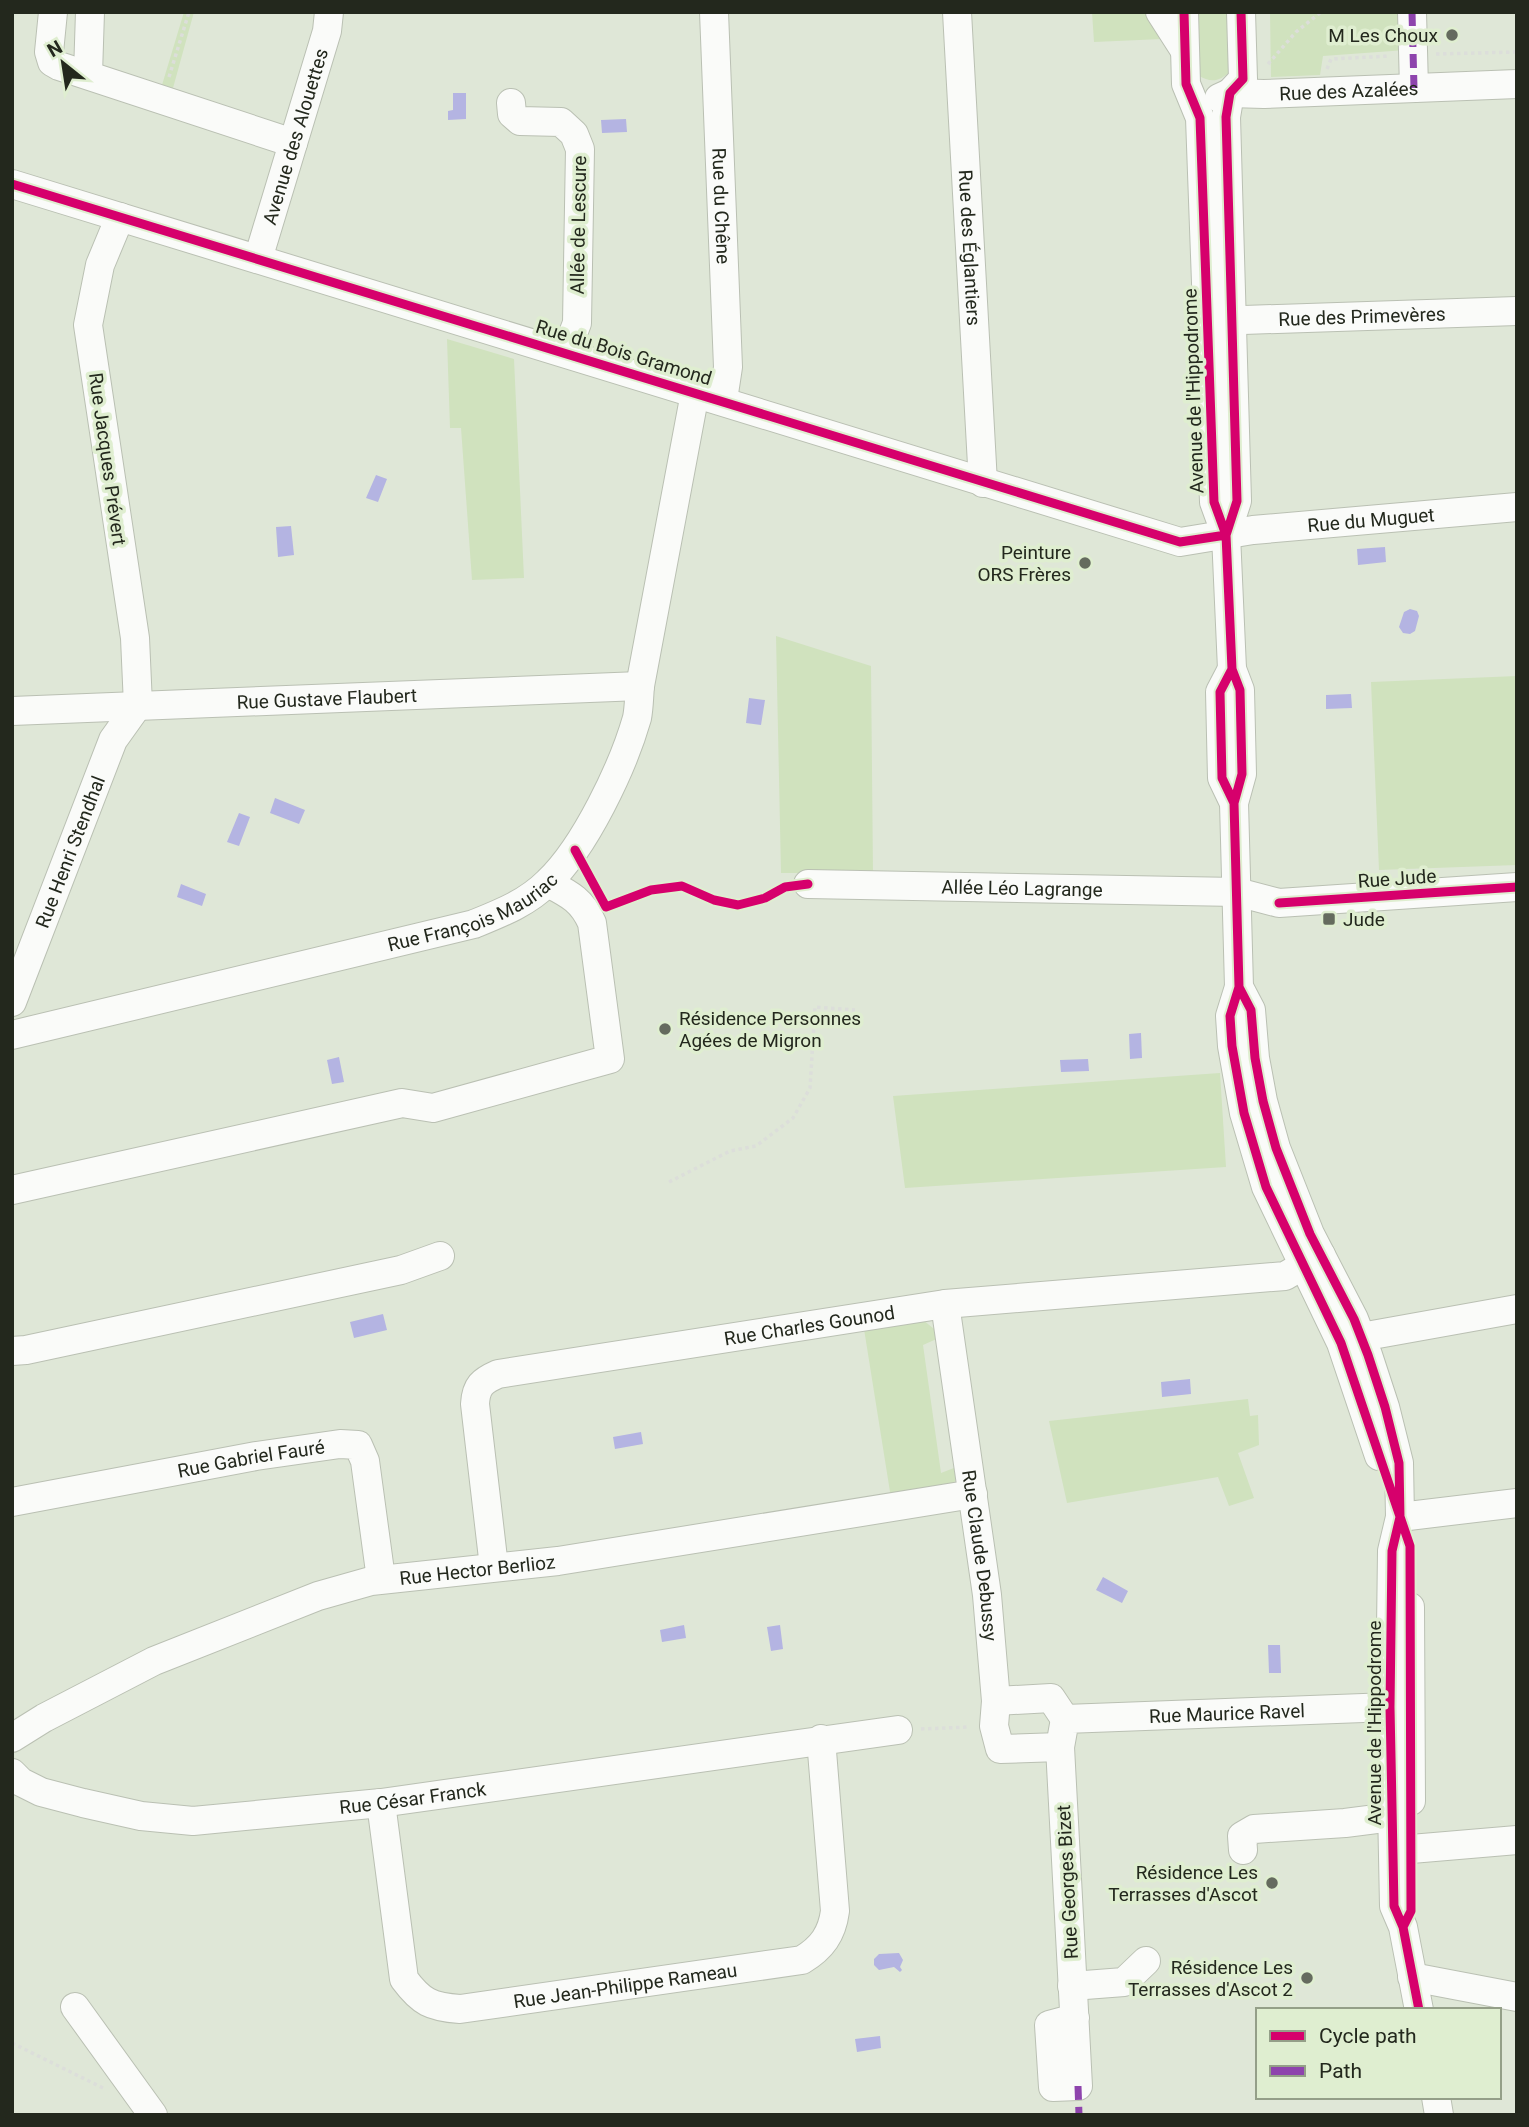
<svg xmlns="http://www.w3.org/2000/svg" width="1529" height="2127" font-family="Roboto,sans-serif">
<rect width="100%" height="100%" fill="#dfe7d7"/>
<path fill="#d0e2be" d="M184 12H194L173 88 162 85Z
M1092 12H1148L1162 39 1094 42Z
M1194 12H1231V71C1219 81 1212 84 1198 75Z
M1270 12H1404L1406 50 1323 56 1320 75 1271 77Z
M447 339 514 359 524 578 472 580 461 428H450Z
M776 636 871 666 873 873H781Z
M1517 676V865L1379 870 1371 682Z
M1220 1073 1226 1167 905 1188 893 1096Z
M923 1320 939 1333 941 1337 923 1345 941 1473 959 1466C961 1498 914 1495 891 1498L864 1329Z
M1248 1399 1250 1416 1258 1415 1259 1445 1238 1453 1254 1498 1229 1506 1218 1477 1067 1503 1049 1421Z"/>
<path fill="#b4b4e2" d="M453 93H466V119L448 120V111L453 110Z
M626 119 627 132 602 133 601 120Z
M376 475 387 479 378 502 366 498Z
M291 526 294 555 278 557 276 527Z
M1385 547 1386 562 1358 565 1357 549Z
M1410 609 1417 611 1419 616 1415 631 1410 634 1403 633 1399 627 1404 612Z
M1351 694 1352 708 1326 709V695Z
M749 698 765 700 761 725 746 723Z
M275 798 305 810 299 824 270 813Z
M239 813 250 817 239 846 227 842Z
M181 884 206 894 202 906 177 897Z
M1141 1033 1142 1058 1130 1059 1129 1034Z
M339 1057 344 1082 332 1084 327 1060Z
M1088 1059 1089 1071 1061 1072 1060 1060Z
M383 1314 387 1330 354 1338 350 1322Z
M1190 1379 1191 1394 1162 1397 1161 1382Z
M641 1432 643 1444 615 1449 613 1437Z
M1103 1577 1128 1591 1122 1603 1096 1590Z
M684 1625 686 1638 662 1642 660 1630Z
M780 1625 783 1649 771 1651 767 1627Z
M1268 1645H1280L1281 1673H1269Z
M899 1953 903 1960 900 1967 902 1970 900 1972 894 1967 879 1970 874 1965V1959L879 1954Z
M880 2036 881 2048 857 2052 855 2039Z"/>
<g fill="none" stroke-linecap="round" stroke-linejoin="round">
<g stroke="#bac0b3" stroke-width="30">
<g id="minor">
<path d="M53 12 49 52 52 62 59 66 293 143"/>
<path id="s1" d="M714 12 728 367 723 400"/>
<path id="s2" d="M957 12 983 483"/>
<path d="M1160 12 1185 51"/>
<path d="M1184 12 1186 84 1200 118 1214 502 1226 535 1232 669 1240 690 1242 774 1234 803 1239 987 1251 1010 1255 1058 1263 1101 1276 1148 1310 1234 1354 1319 1368 1355 1385 1407 1399 1463 1400 1517 1392 1551 1390 1707 1394 1906 1403 1927 1419 2010"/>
<path d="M1412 12 1414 88"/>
<path d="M88 74 90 12"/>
<path id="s3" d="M1219 98 1230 93 1264 94 1517 84"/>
<path d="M511 103 512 114 520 121 561 122 574 134 580 149 577 323 566 352"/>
<path id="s4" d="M12 184 1180 542 1253 530 1517 507"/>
<path id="s5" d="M258 259 327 31 329 12"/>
<path id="s6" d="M1215 321 1517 311"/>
<path d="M1226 535 1237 501 1226 117 1230 93 1243 79 1241 12"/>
<path d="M1232 669 1220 692 1222 778 1234 803"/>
<path id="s7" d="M12 711 640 686"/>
<path id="s8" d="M808 884 1237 892 1279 903 1517 887"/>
<path d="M1239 987 1230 1016 1232 1046 1244 1113 1266 1187 1341 1343 1379 1456"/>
<path id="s9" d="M12 1002 113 740 138 705 135 638 88 325 100 265 120 217"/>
<path id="s10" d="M12 1035 474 924C501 913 527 903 548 882 585 847 623 767 637 718 639 708 639 697 640 686L695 393"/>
<path d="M12 1190 402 1103 433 1108 610 1059 592 923C582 900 569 894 548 883"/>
<path id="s11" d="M945 1304 987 1595 996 1701 994 1726 1000 1749 1060 1747"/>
<path d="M1344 1342 1361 1337 1517 1309"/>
<path d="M12 1351 26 1350 401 1270 440 1256"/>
<path id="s12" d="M12 1502 256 1456 340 1444 358 1445 365 1461 381 1579"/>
<path d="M1400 1517 1517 1503"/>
<path id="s13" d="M494 1567 475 1404C476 1386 482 1381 498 1374L945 1304 1285 1276 1321 1255"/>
<path d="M1410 1607 1411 1801"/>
<path d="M996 1701 1051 1698 1065 1719"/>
<path id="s14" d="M12 1738 44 1718 154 1661 318 1596 371 1581 558 1561 973 1494"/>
<path id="s15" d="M12 1773 21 1782 41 1792 83 1803 141 1816 193 1821 381 1803 898 1730"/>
<path id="s16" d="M381 1803 404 1979C421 2002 431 2007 460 2009L802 1960C822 1948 832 1934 835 1911L821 1739"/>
<path d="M1411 1849 1517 1840"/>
<path d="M1243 1850 1242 1836 1254 1829 1345 1823 1392 1817"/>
<path d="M1412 1977 1517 1997"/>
<path d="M1072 1986 1124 1982 1146 1961"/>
<path d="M75 2007 153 2115"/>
<path id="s17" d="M1075 2018 1049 2025 1053 2087 1078 2086 1060 1747 1065 1719 1390 1707"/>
<path d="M1436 2097 1439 2115"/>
</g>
</g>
<path stroke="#dcdeda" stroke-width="3.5" stroke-dasharray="3.5 3.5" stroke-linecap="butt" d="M1436 54 1517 52
M1268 64 1296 32 1321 12
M1327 69 1331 59 1390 56
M169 77 189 12
M610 905C628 899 665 882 683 886 693 888 703 896 713 899 740 909 761 900 784 887
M669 1182 730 1151 756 1146 793 1118 810 1088 815 1007 855 1010
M921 1729 969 1727
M12 2043 103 2088"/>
<use href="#minor" stroke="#fafbf9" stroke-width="28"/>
<path stroke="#8e44ad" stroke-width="7" stroke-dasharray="14 7" stroke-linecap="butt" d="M1412 12 1414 88
M1078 2086 1079 2115"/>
<g stroke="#dfeed0" stroke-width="13">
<path id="cycleway" d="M1184 12 1186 84 1200 118 1214 502 1226 535 1232 669 1240 690 1242 774 1234 803 1239 987 1251 1010 1255 1058 1263 1101 1276 1148 1310 1234 1354 1319 1368 1355 1385 1407 1399 1463 1400 1517 1392 1551 1390 1707 1394 1906 1403 1927 1419 2010
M12 184 1180 542 1226 535
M1226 535 1237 501 1226 117 1230 93 1243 79 1241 12
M1232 669 1220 692 1222 778 1234 803
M575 850 606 907 651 890 682 886 714 900 738 905 765 898 785 887 808 884
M1279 903 1517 887
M1239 987 1230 1016 1232 1046 1244 1113 1266 1187 1341 1343 1410 1546 1411 1911 1403 1927"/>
</g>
<use href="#cycleway" stroke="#d6006c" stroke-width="9"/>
</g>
<g fill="#656b5e" stroke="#dfeed0" stroke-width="2.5">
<circle cx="1452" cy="35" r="7"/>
<circle cx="1085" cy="563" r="7"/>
<rect x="1322" y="912" width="14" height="14" rx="3.5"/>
<circle cx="665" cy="1029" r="7"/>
<circle cx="1272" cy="1883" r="7"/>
<circle cx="1307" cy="1978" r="7"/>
</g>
<g text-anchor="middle" stroke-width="7" stroke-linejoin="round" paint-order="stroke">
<g font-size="19" fill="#23281d" stroke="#dfeed0" text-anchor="end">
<text x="1438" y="42">M Les Choux</text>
<text x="1071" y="559">Peinture<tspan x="1071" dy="22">ORS Frères</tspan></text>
<text x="1343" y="926" text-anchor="start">Jude</text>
<text x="679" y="1025" text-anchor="start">Résidence Personnes<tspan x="679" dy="22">Agées de Migron</tspan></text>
<text x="1258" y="1879">Résidence Les<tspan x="1258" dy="22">Terrasses d'Ascot</tspan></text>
<text x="1293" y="1974">Résidence Les<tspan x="1293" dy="22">Terrasses d'Ascot 2</tspan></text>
</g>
<g font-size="19" fill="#23281d" stroke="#dfeed0">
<text dy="7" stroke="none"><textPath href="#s3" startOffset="131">Rue des Azalées</textPath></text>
<text dy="7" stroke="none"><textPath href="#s5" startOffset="128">Avenue des Alouettes</textPath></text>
<text dy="7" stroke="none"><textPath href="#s1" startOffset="194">Rue du Chêne</textPath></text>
<text transform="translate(578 225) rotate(-89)" y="7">Allée de Lescure</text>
<text dy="7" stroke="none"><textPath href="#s2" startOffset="236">Rue des Églantiers</textPath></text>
<text dy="7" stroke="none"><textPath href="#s6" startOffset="147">Rue des Primevères</textPath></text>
<text transform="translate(624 352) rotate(17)" y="7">Rue du Bois Gramond</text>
<text transform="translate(1193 391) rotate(-92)" y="7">Avenue de l'Hippodrome</text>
<text transform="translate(108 459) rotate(82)" y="7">Rue Jacques Prévert</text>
<text dy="7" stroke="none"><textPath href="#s4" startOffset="1414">Rue du Muguet</textPath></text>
<text dy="7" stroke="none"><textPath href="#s7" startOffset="315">Rue Gustave Flaubert</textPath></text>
<text dy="7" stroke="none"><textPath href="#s9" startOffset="161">Rue Henri Stendhal</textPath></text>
<text transform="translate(1397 878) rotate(-4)" y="7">Rue Jude</text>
<text dy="7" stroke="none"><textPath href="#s8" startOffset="214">Allée Léo Lagrange</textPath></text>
<text dy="7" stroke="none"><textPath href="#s10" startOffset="478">Rue François Mauriac</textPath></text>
<text dy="7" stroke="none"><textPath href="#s13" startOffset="520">Rue Charles Gounod</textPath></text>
<text dy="7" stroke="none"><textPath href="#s12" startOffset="243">Rue Gabriel Fauré</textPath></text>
<text dy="7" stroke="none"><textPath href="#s11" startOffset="254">Rue Claude Debussy</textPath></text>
<text dy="7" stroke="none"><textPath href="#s14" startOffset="500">Rue Hector Berlioz</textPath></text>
<text dy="7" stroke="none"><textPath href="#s17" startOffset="644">Rue Maurice Ravel</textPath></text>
<text transform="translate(1374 1723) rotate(-90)" y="7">Avenue de l'Hippodrome</text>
<text dy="7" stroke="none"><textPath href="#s15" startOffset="411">Rue César Franck</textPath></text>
<text transform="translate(1067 1882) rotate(-93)" y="7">Rue Georges Bizet</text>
<text dy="7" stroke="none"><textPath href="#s16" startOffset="411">Rue Jean-Philippe Rameau</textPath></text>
</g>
</g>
<rect width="1529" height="2127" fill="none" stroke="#23281d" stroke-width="28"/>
<rect x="1256" y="2008" width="245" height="91" fill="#dfeed0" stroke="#949f88" stroke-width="2"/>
<rect x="1270" y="2031" width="35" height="10" fill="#d6006c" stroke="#949f88" stroke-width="2"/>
<text x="1319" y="2043" font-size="21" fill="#23281d">Cycle path</text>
<rect x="1270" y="2066" width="35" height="10" fill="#8e44ad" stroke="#949f88" stroke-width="2"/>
<text x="1319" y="2078" font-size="21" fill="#23281d">Path</text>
<g transform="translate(63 63) rotate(330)" stroke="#dfeed0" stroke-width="5" paint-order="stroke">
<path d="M0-5L12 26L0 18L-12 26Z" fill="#23281d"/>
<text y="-10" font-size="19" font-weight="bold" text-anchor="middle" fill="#23281d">N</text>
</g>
</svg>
